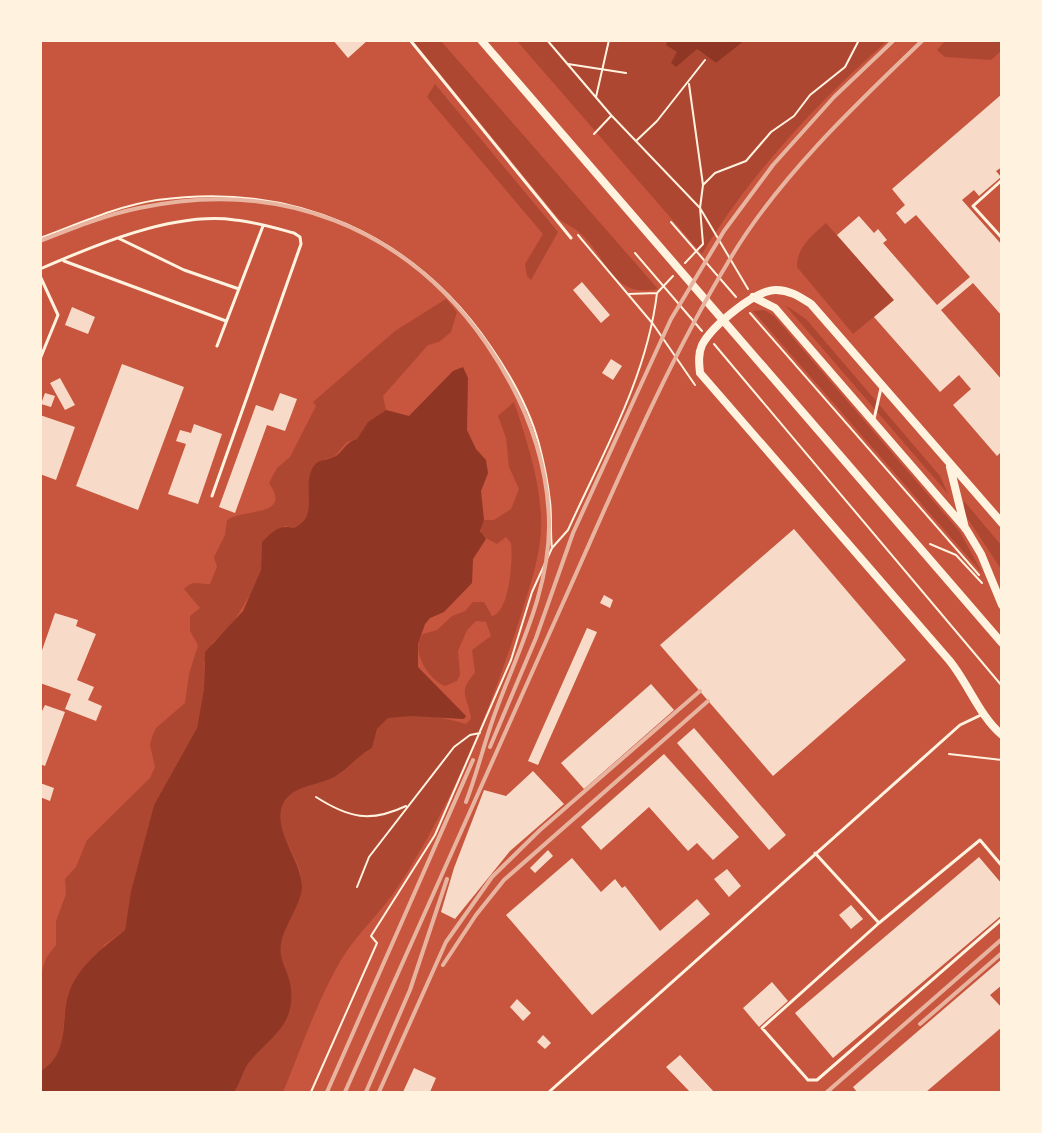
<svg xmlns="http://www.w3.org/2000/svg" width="1042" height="1133" font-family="Overpass,sans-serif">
<rect width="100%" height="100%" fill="#c8553d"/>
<path fill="#ae4732" d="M413 41H441L658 289C611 299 608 257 579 232 573 227 565 224 559 219Z
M517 41H667V46L697 49 716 63 744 41H887C818 102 750 174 702 254Z
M945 41H1001V51L991 60 945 57 937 50Z
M435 84 558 232 531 280 527 276 525 264 543 234 427 97Z
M826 223 894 300 853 334 797 267C797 246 812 236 826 223Z
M446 299 457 312 451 332 439 342 428 345 383 396 386 410 368 422 357 439 347 442 334 457 325 459 312 469C309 491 316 517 294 528L285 526 262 542 261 570 253 590 231 626 212 643 204 663V689L197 728 154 805 131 891 125 930 104 945 65 1012 61 1051 50 1066 41 1071V974L46 958 56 945V921L66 894 65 879 76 867 87 840 150 778 155 767 150 745 152 737 156 728 185 703 189 674 198 645 190 631V616L200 608 184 589C194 579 198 585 210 584L217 567 214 557 225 535 227 520C247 508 292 517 269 483L277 468 290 457 316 406 313 402 395 331Z
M785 305 806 319 940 476 948 494Z
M764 310 774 316 960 532 982 573 753 311Z
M514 402C526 438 539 477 541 516 543 551 530 585 520 618 490 711 453 802 399 885 382 912 358 932 341 960 317 1001 301 1049 283 1092H234C240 1084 243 1073 248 1064 262 1038 295 1022 291 987 289 974 280 963 280 948 281 925 301 907 302 884 302 858 269 827 284 802 295 784 319 785 336 776 349 769 358 756 372 748L377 729 388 718C411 713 445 717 466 724L471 719C469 698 456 694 475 673L472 650 491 636 486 622 476 621 467 630 458 651 460 675 457 681 445 686C429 680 409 650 423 634L437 630 452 616 465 611 473 602H484L492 616C510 612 513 558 511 543L506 537 497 544 482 536 480 526 484 520H494L511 509 519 489 509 467 506 438 498 416Z
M964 501 1001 545V569L964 513Z"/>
<path fill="#8f3625" d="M667 41V40L744 41 716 63 697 49 676 67 671 63 677 52 666 45Z
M463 367 468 378 467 430 476 449 486 460 488 473 481 491 484 520 480 531 486 539 473 559 472 583 444 612 430 618 425 624 418 644V667L466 716 464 719 411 716 388 718 377 729 372 748C358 756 349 768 336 776 319 786 295 784 284 802 270 827 301 859 302 885 303 902 284 925 281 944 278 961 290 973 291 988 295 1026 271 1036 251 1060 243 1069 241 1083 234 1092H41V1071C74 1051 57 1013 73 983 85 961 106 945 125 930L131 891 154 805 197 728 204 689 205 652 243 611 261 570 262 542C272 532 279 524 294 528 320 515 302 490 312 469 317 458 328 461 336 456 345 449 346 442 357 439L368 422 386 410 409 416 453 371Z"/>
<path fill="#f7dbc8" d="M333 40H368L348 58Z
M1002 94V167L996 171 1001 177 979 196 974 190 962 200 1002 245V316L973 283 941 310 1002 380V451L997 456 953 405 971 389 959 375 940 392 874 317 894 300 837 235 859 216 874 233 878 229 887 240 883 243 937 305 970 277 916 215 905 224 896 213 905 205 892 189Z
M582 282 610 315 601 323 573 290Z
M72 307 95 317 88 334 65 325Z
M611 359 622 366 613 380 602 373Z
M122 364 184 387 138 510 76 486Z
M60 378 75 405 65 410 50 383Z
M45 393 55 396 51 407 41 404Z
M280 393 297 399 285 431 267 425 235 513 219 507 256 405 273 411Z
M40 415 75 427 56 480 40 474Z
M194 424 222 434 198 504 168 494 186 444 176 441 180 430 191 433Z
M794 529 906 660 773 776 660 645Z
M604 595 613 600 610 608 600 603Z
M55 613 78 620 76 626 96 634 77 680 94 687 88 700 102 706 96 721 65 709 71 694 40 683V656Z
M587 628 597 632 538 765 528 761Z
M651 684 674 710 584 789 561 763Z
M45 705 65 712 45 766 40 764V715Z
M694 728 786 835 769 850 677 743Z
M664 754 739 837 713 860 697 843 688 851 649 807 601 850 581 827Z
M533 771 564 804 510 851 455 919 441 912 454 868 484 790 506 796Z
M40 783 54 788 50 801 40 797Z
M548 850 553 856 535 873 530 868Z
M979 857 1002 884V915L833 1058 795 1013Z
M572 858 601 892 615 879 622 888 625 886 660 931 697 899 710 914 592 1015 506 915Z
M727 869 741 886 729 897 714 879Z
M851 905 863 919 851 929 839 915Z
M1002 959V985L990 995 1002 1008V1027L926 1092H857L853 1087Z
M772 982 788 1001 759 1027 743 1008Z
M517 999 531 1013 523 1021 510 1007Z
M543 1035 551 1043 545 1049 537 1042Z
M680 1055 714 1092H690L666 1067Z
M414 1068 436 1078 430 1092H403Z"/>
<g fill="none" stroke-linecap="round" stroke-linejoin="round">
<path stroke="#fff3e0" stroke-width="2" d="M547 40 611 115 700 208 748 289
M568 64 626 73
M689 84 703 185
M596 97 609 40
M594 134 611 116
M636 141 657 121 705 60
M671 222 736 297
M578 235 653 324 695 385
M40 238C78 224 117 206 157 200 293 181 414 234 491 347 511 376 530 410 539 444 544 463 548 483 550 502 552 517 550 533 552 548
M635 253 702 331
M685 263 703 244 700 208 703 185 715 173 746 161 771 132 794 116 810 95 845 67 859 40
M628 294 657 293 673 276
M750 313 979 575
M714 344 1002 686
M930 544 956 555 982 583
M949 754 1002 760
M316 797C349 818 370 823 406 806
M357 887 369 857 454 747 470 735 480 733
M311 1092 377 943 371 936 435 835 511 660 532 592 552 548 568 530C603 453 647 377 657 293"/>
<path stroke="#fff3e0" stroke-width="3" d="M410 40 571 238
M1002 180 973 206 1002 238
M118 238 184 270 239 289
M64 261 226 321
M40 269C95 245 175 211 235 220 255 222 275 228 294 233L300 237 301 244 212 496
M40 276 58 315 40 359
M217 346 263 226
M874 419 881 388
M815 853 879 923
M1002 866 980 840 879 923 762 1028 808 1080H817L1002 919
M549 1092 960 725 983 714"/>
<path stroke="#fff3e0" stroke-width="8" d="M753 297 775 308 966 529 981 554 1002 605
M950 467 965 528
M1002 523 811 304C800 297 790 290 776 290 755 290 712 326 702 345 698 354 699 363 700 373L949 660C968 683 980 717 1002 735"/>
<path stroke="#fff3e0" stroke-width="8" d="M481 40 1002 643"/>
<path stroke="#e9b49f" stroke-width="4" d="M40 241C73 228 105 215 139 208 278 178 405 226 486 343 523 397 548 457 549 523 550 588 519 649 497 708 485 739 478 771 466 802
M490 747 536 638 573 533 671 319 724 231 773 165 834 97 894 40
M443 965 476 915 504 880 708 701
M920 1024 1002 953
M327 1092 473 760
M345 1092C418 929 490 766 563 603 615 487 664 368 730 259 778 178 855 105 923 40
M366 1092 410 990 447 879
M379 1092 446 942 492 877 540 830 700 691
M827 1092 1002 939"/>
</g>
<rect width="1042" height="1133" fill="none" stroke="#fff3e0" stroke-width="84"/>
</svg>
